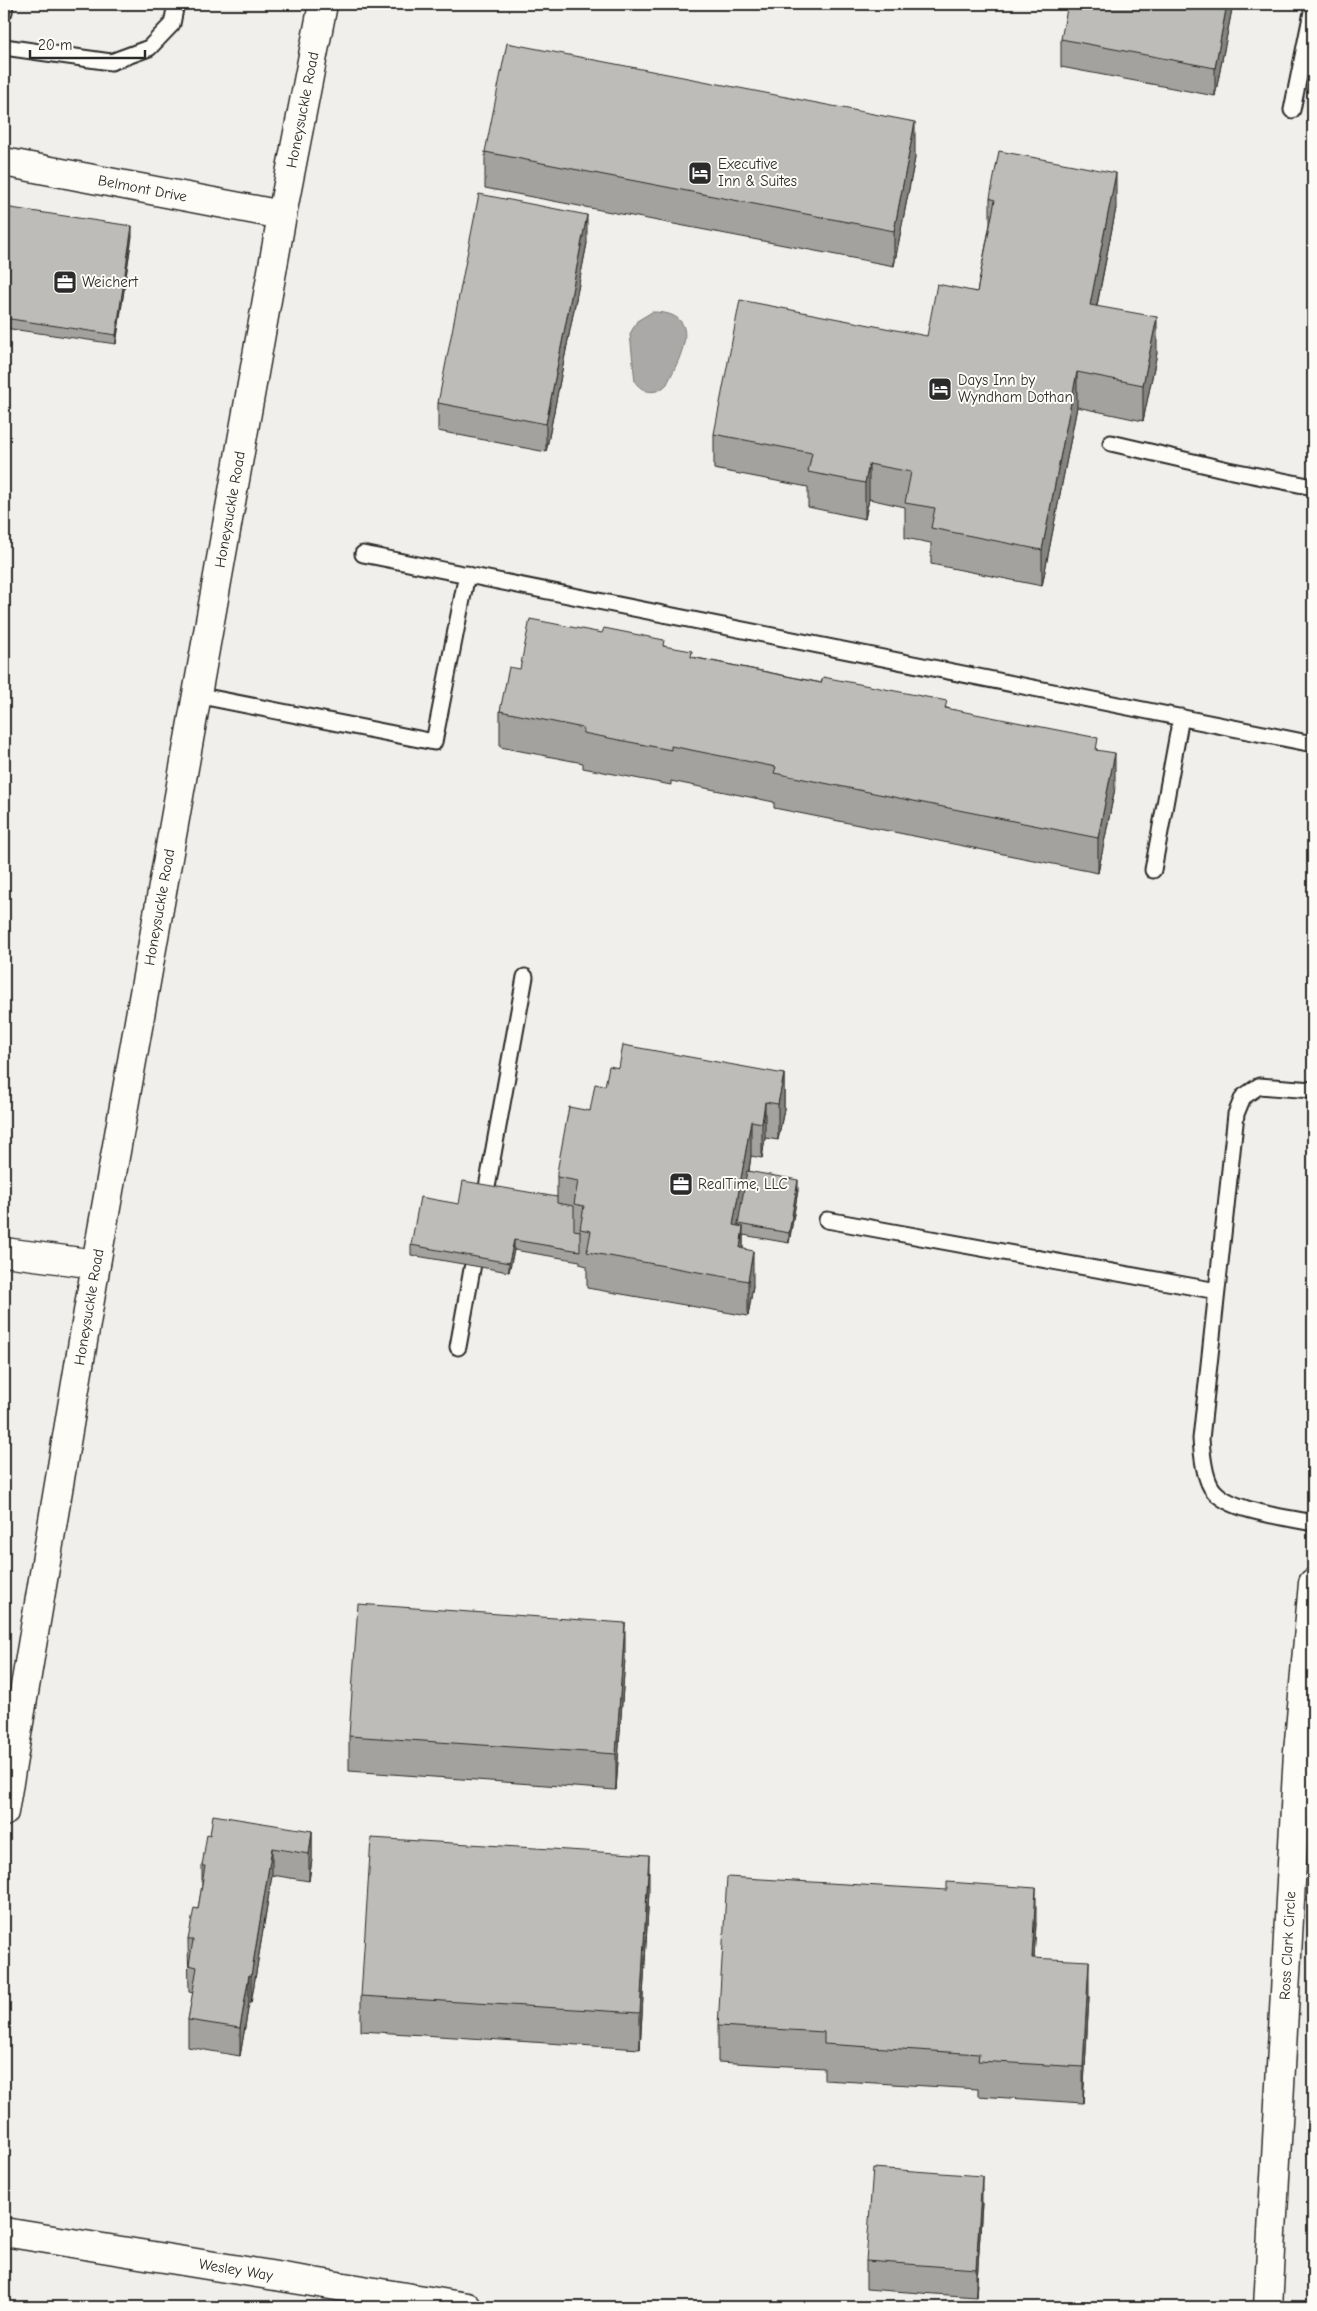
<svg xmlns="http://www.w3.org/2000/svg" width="1317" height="2311" font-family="'Comic Neue',sans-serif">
<rect width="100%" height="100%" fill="#f0efeb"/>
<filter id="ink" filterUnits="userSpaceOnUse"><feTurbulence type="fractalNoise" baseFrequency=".02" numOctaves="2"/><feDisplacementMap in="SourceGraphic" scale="10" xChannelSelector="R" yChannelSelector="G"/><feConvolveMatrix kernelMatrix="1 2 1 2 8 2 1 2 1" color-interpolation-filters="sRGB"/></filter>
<g filter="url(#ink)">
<path fill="#aaa9a7" stroke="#777775" d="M652 312C706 312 680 358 667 384 657 395 644 394 635 382L630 334 637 321Z"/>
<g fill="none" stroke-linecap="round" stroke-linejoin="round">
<g stroke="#2b2b2b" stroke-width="19">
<path id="service" d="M4 12 5 4
M4 47 111 62 149 48 172 24 176 4
M1292 110 1313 7
M1111 443 1228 470 1313 487
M363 554 1313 744
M196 695 434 742 467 574
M1153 870 1181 717
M1313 1090 1259 1086 1243 1097 1236 1114 1201 1439C1202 1453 1204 1480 1214 1491 1232 1512 1287 1517 1313 1523
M484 1204 525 977
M827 1220 1217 1291
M458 1347 476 1247"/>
</g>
<g stroke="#2b2b2b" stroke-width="31">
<g id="minor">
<path id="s1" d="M4 162 282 215"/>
<path d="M4 1252 96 1264"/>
<path id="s2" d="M4 2232 467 2307"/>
</g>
</g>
<g stroke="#2b2b2b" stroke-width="31">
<g id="secondary">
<path id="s3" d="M4 1812 96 1264 282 215 323 4"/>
</g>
</g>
<g stroke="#2b2b2b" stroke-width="31">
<g id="trunk">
<path id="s4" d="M1268 2307 1298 1752 1313 1583"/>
</g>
</g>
<use href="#service" stroke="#fdfcf7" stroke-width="15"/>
<use href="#minor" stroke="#fdfcf7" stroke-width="28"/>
<use href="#secondary" stroke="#fdfcf7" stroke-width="28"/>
<use href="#trunk" stroke="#fdfcf7" stroke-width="28"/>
</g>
<path fill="#a3a29e" stroke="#2b2b2b" d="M1233 4 1215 96 1061 67V39Z
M485 152 915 158 894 266 485 188Z
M990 198 1116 208 1097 306 1157 353 1143 421 1077 407 1042 586 931 564V543L905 538V507L869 499 865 519 808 507V487L714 469V434L927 336 977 292 990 224Z
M4 207 132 236 116 344 4 328Z
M587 243 546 452 438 431V403Z
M664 646 692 657 947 708 1098 750 1115 788 1098 873 774 808V802L671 781V785L583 768V763L500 747V711L520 669Z
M619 1068 784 1074V1109L778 1140 765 1138 762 1158 751 1156 749 1171 798 1190 789 1243 743 1235V1249L753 1286 748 1316 587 1288V1266L580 1264V1261L514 1250 509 1272 411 1255V1245L459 1204 557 1197V1177L590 1111 605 1086Z
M625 1658 616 1790 349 1771V1736Z
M312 1831V1859L309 1881 272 1875 251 2003H249L240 2056 188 2047V2020L193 1993 189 1992 188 1940 198 1909 202 1886V1866L210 1835Z
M649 1891 640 2049 361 2031V1996Z
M1036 1923 1034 1958 1089 1997 1083 2103 978 2096V2089L824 2080V2068L718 2062V2026Z
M982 2203 976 2297 866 2289V2261Z"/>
<path fill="#848481" stroke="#2b2b2b" d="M1227 4H1233L1215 96V68Z
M915 122V158L894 266V231Z
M1116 173V208L1090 340V305Z
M587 215V243L546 452V424Z
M132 226V236L116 344V335Z
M1157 317V353L1143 421V385Z
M1077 372V407L1042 586V550Z
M869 464V499L865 519V483Z
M1115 753V788L1098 873V838Z
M784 1074V1109L778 1140V1104Z
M765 1102V1138L762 1158V1123Z
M751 1121V1156L740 1225 738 1224V1232L733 1225Z
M798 1180V1190L789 1243V1233Z
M743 1227V1262L740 1248Z
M514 1240V1250L509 1272V1263Z
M753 1251V1286L748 1316V1281Z
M625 1623V1658L616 1790V1754Z
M312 1831V1859L309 1881V1854Z
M272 1848V1875L251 2003V1976Z
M649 1855V1891L640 2049V2013Z
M1036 1888V1923L1032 1994V1958Z
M1089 1961V1997L1083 2103V2067Z
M249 1975V2003L240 2056V2028Z
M982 2176V2203L976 2297V2269Z"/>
<path fill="#bdbcb8" stroke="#2b2b2b" d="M1068 4H1227L1215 68 1061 39Z
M507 43 915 122 894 231 485 152Z
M999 151 1116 173 1090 305 1157 317 1143 385 1077 372 1042 550 931 528 935 508 905 503 911 472 869 464 865 483 808 472 812 453 714 434 740 300 927 336 937 284 977 292 995 200 990 198Z
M479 194 587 215 546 424 438 403Z
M4 207 132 226 116 335 4 318Z
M530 619 602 633 604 628 664 640 663 646 692 651 691 657 821 683 823 677 947 701 945 708 1098 738 1096 750 1115 753 1098 838 774 773 776 767 671 746V750L583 733V728L500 711 509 667 520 669Z
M623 1045 784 1074 778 1104 765 1102 762 1123 751 1121 733 1225 743 1227 740 1248 753 1251 748 1281 587 1252 591 1231 580 1229 584 1206 574 1204 578 1181 557 1177V1172L569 1107 590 1111 595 1084 605 1086 609 1066 619 1068Z
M747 1171 798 1180 789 1233 738 1224Z
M463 1181 557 1197V1203L574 1206V1230L580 1231V1251L514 1240 509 1263 411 1245 420 1197 459 1204Z
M358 1604 625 1623 616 1754 349 1736Z
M213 1815 312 1831 309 1854 272 1848 251 1976 249 1975 240 2028 188 2020 197 1967 189 1965 193 1940H188L194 1908 198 1909 205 1866H202L207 1834 210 1835Z
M371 1838 649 1855 640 2013 361 1996Z
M727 1877 947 1890V1882L1036 1888 1032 1958 1089 1961 1083 2067 978 2061 979 2054 824 2044V2032L718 2026Z
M873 2168 982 2176 976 2269 866 2261Z"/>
</g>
<defs>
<g id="hotel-square" transform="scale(1.25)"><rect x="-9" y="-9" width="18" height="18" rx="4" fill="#2b2b2b" stroke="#fdfcf7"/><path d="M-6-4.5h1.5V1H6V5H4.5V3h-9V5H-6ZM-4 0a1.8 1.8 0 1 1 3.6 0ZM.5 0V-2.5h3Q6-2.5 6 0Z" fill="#fff"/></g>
<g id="office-square" transform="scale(1.25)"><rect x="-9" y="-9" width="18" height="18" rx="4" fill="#2b2b2b" stroke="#fdfcf7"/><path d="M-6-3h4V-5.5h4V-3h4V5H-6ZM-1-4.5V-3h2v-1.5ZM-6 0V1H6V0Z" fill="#fff"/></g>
</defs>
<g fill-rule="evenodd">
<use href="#hotel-square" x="700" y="173"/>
<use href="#office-square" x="65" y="282"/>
<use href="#hotel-square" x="940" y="389"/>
<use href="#office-square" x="681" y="1184"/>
</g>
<g text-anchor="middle" stroke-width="4" stroke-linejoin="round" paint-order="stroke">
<g font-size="15" fill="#2b2b2b" stroke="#fdfcf7">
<text dy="5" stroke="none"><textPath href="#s3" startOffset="1728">Honeysuckle Road</textPath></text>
<text dy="5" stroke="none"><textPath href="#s1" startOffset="141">Belmont Drive</textPath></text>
<text dy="5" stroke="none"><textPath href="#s3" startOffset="1322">Honeysuckle Road</textPath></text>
<text dy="5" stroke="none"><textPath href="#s3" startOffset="918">Honeysuckle Road</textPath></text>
<text dy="5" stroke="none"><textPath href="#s3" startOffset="512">Honeysuckle Road</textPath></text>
<text dy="5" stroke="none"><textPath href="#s4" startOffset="362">Ross Clark Circle</textPath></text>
<text dy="5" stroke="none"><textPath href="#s2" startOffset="235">Wesley Way</textPath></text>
</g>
<g font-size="15" fill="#2b2b2b" stroke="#fdfcf7" text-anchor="start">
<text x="718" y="169">Executive<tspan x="718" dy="17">Inn &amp; Suites</tspan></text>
<text x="82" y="287">Weichert</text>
<text x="958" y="385">Days Inn by<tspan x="958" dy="17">Wyndham Dothan</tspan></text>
<text x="698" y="1189">RealTime, LLC</text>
</g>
</g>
<rect width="1317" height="2311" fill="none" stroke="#fdfcf7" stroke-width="20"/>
<rect x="10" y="10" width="1297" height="2291" fill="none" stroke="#2b2b2b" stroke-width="2" filter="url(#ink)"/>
<path d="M30 50v8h115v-8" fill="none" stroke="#2b2b2b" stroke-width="2.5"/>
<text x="38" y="50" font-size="15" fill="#2b2b2b" stroke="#fdfcf7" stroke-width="4" paint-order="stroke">20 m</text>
</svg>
